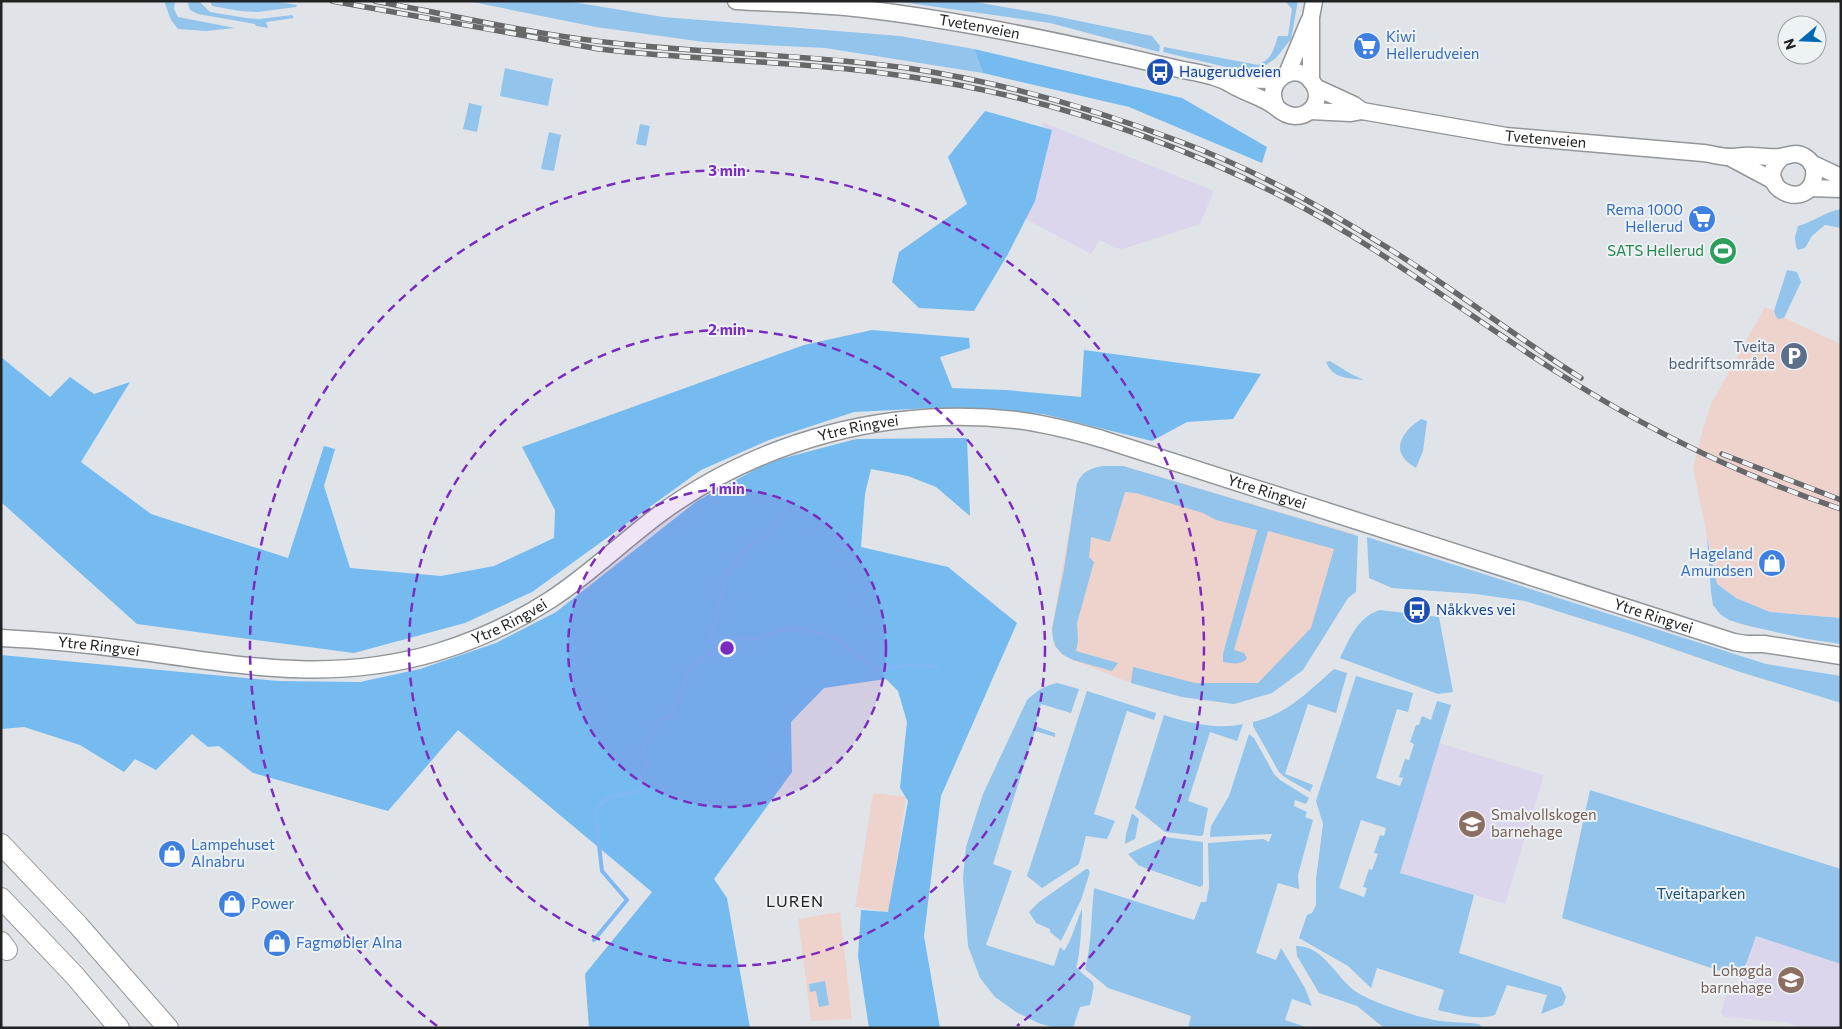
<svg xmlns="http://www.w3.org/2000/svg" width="1842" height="1029" font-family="Commissioner,sans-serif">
<rect width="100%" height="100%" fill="#e0e4e8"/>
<path fill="#edd3cc" d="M1765 307 1774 311V314L1778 319 1784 318 1841 344V618L1770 612 1736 598 1717 584 1693 468 1702 432 1711 404Z
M1103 466H1123L1355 534 1329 629 1303 670 1272 693 1234 704 1182 697 1131 683 1066 657 1054 646 1052 627 1077 485 1084 473Z
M873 793 906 797 889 912 855 907Z
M840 912 852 1019 811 1021 798 919Z"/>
<path fill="#dcd6ec" d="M1042 122 1214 191 1200 224 1123 249 1115 248 1100 240 1091 254 1022 217 1044 131Z
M1439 743 1544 775 1505 904 1400 873Z
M1755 936 1841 964V1028H1803L1784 1022 1724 1017 1721 1012 1727 992 1736 987 1740 983Z"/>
<path fill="#93c4eb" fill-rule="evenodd" d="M164 1H175L174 9 178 17 235 28 206 31 178 29 171 20Z
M187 1H199L210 12 246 18 259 19 292 15 294 18 266 22 268 28 256 26 255 24 198 14 190 10Z
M210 1H273L297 5 296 7 258 12 240 11 212 6Z
M468 1H567L663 17 900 36 974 49 983 73 825 48 704 42 596 27Z
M894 1H970L1050 15 1152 36 1160 46 1159 52 1050 23Z
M1285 1H1298L1291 39 1276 58 1266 65 1250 69 1230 68 1163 52 1164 47 1258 65C1272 59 1274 49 1278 36H1288L1292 9Z
M505 68 553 79 548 106 500 96Z
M469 103 482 106 477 132 463 129Z
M640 124 650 126 646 146 636 144Z
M549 132 561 135 554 171 541 169Z
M1841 209V228L1825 225 1812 236 1805 248 1798 250 1796 247 1795 237 1798 226C1813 222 1825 212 1841 209Z
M1787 270 1797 272 1801 282 1784 318 1778 319 1776 317 1774 311Z
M1330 361 1351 374 1364 380C1348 378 1333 379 1326 362Z
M1421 419 1427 421 1423 451 1416 468C1389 453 1400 433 1421 419Z
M1103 466H1123L1358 536 1356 592 1348 598 1303 670 1272 693 1234 704 1182 697 1131 683 1133 667 1195 683H1258L1311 628 1334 549 1268 531 1234 650 1244 653 1247 658C1241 666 1232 663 1223 662V654L1257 530 1216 520 1203 513 1136 493 1125 492 1110 542 1091 537 1089 557 1094 562 1077 623 1078 641 1076 651 1118 663 1112 671 1073 660 1062 654 1056 647 1053 639 1052 629 1064 569 1077 484C1082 471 1091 468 1103 466Z
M1367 537 1766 664 1841 676V703L1737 671 1630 634 1525 601 1476 594 1392 588 1369 578Z
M1707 538 1717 584 1736 598 1770 612 1841 618V644L1807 639 1745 625 1729 620 1720 614 1713 605 1711 592Z
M1380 610 1439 617 1453 692 1438 694 1340 658C1350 639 1357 617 1380 610Z
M1334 669 1347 673 1336 713 1308 704 1285 774 1313 785 1310 792C1300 785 1288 781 1279 772L1253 726V722C1286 715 1309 691 1334 669Z
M1356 676 1413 693 1408 712 1397 709 1376 778 1400 786 1403 778 1399 777 1405 759 1409 760 1414 744 1410 742 1416 725H1419L1422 716 1431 720 1437 701 1451 705 1400 873 1474 895 1459 953 1561 987 1566 997 1563 1005 1541 1014 1547 995 1507 985 1495 1015C1477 1021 1455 1014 1438 1010L1444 990 1377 968 1371 988 1348 966 1299 938 1307 915 1312 913 1316 905V879L1323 824 1316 801ZM1361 820 1386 828 1384 836 1380 835 1374 853 1378 854 1372 870 1369 869 1363 887 1367 888 1364 897 1339 888Z
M1057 683 1079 689 1071 713 1041 704 1035 726 1055 733V737L1035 731 993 864 1012 871 986 945 1054 966 1060 947 1064 951C1072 940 1076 922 1082 909 1082 921 1080 958 1076 967 1094 987 1097 974 1090 1005L1080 1007 1073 1028H1055L1038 1023 1016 1012 995 997 980 978 968 946 963 878 966 847 983 794 1027 700C1037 691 1043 686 1057 683Z
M1087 691 1156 713 1154 720 1127 711 1094 814 1115 821 1107 839 1086 836 1079 864 1042 888 1027 876Z
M1164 715C1189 723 1217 730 1243 724L1237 741 1210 732 1188 801 1208 808 1203 835 1201 836 1165 832 1135 808Z
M1249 734 1254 738 1274 774 1280 780 1309 798 1306 804 1295 800 1294 806 1307 812 1305 817 1313 820 1298 875 1299 889 1278 883 1256 953 1276 960 1281 948 1305 988 1312 1006 1292 999 1285 1020 1309 1028H1188L1191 1016 1108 988 1085 969C1092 943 1091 915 1094 888L1194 920 1201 902H1206L1209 888 1208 843 1263 839 1269 842 1272 834 1210 837 1211 826 1229 796Z
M1590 790 1841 869V964L1756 936 1741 978 1562 918Z
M1132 813 1139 819 1135 839 1125 844 1126 834Z
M1165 837 1203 842V885L1200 887 1145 868 1138 865 1128 854Z
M1086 869H1088L1090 872 1081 900 1061 941 1050 932V929L1036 923 1029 912 1039 902Z
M1296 946C1324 945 1337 980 1358 993 1374 1003 1422 1019 1441 1021 1454 1023 1467 1022 1479 1024L1483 1028H1384L1357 1006 1319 993 1297 956Z
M825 981 829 1005 819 1007 816 991 810 992 809 984Z"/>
<path fill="#75bbef" d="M974 49 1182 98 1267 147 1262 163 1129 107 983 73Z
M985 111 1052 130 1035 201 1008 254 974 311 919 308 892 282 899 252 967 204 948 157Z
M872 330 969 338 970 348 940 357 952 388 1006 390 1081 397 1084 350 1261 374 1233 419 1187 422 1152 441 1043 414 933 408 854 412 769 440 701 470 532 592 465 623 354 653 137 624 1 502V357L50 397 70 377 94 394 130 382 81 462 151 514 288 558 324 446 335 449 324 486 350 568 441 576 494 566 554 538 555 510 522 447 804 345Z
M967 438 970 516 936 487 908 476 871 469 865 494 861 547 948 567 1017 623 941 796 924 936 940 1028H869L858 956 861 910 888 912 908 801 900 788 907 722 898 691 886 679 824 688 791 722 792 772 714 879 727 898 750 1028H589L585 974 652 892 458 730 388 811 253 773 219 746 208 747 192 734 156 770 135 759 124 772 80 745 24 727 1 729V655L278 681 360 682 420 669 496 643 556 612 697 501 769 462 856 439Z"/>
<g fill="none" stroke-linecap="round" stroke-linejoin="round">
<path stroke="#7fb8f3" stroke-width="4" d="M716 650 740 638 758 639 782 630 800 628 834 637 875 669 916 665 938 667
M594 940 627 900 602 871 595 810 609 797 640 791 646 762 644 748 661 719 672 715 686 677 696 662 716 650 711 636 726 576 747 547 769 535 786 509"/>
<g stroke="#92969a" stroke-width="19">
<g id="secondary">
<path id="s1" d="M736 1C772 3 809 4 845 7 942 17 1037 37 1131 58 1149 62 1166 66 1183 70 1195 72 1208 74 1220 79 1227 81 1233 86 1240 89 1252 95 1266 99 1277 108 1301 129 1327 104 1313 83 1297 58 1261 81 1277 108"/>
<path d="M1287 74 1309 21"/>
<path d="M1224 79 1278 80"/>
<path d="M1311 81V17L1314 1"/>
<path d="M1315 87 1354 105 1362 111"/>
<path id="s2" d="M1310 111 1351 113 1362 111 1506 136 1703 153C1712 154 1721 157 1730 157 1737 157 1745 155 1753 156 1762 156 1771 158 1780 157 1789 156 1795 151 1805 157 1812 161 1815 169 1814 176 1810 214 1749 187 1782 157"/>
<path d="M1729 157 1774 181"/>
<path d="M1811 163 1841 177"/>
<path d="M1809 188 1841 189"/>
<path id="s3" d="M1 638C44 640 87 644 130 650 238 665 331 684 438 652 477 640 516 622 550 600 589 575 623 541 661 513 763 439 890 406 1016 420 1046 424 1074 431 1102 439L1734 642 1746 644H1764L1841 656"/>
</g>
</g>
<g stroke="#92969a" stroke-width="22">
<path id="highway" d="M1 844 78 925 168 1028
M1 898 75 976 119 1028
M1 942 7 950"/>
</g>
<use href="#secondary" stroke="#fff" stroke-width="16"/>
<use href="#highway" stroke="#fff" stroke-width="20"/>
<g stroke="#66686a" stroke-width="5.5">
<path id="rail" d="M332 1 599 49C693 60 788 61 882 73 1021 90 1157 133 1281 196 1376 244 1460 310 1549 367 1640 426 1738 475 1841 509
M375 1C457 16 540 36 623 44 718 54 813 55 907 68 1001 82 1092 108 1181 142 1253 169 1323 207 1388 248 1454 289 1516 337 1581 378
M1722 454 1841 500"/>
</g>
<use href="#rail" stroke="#edf2f5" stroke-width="4" stroke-dasharray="11" stroke-linecap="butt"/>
</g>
<circle cx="727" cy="648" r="159" fill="#7b2cbf" fill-opacity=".12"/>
<g fill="none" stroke="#7b2cbf" stroke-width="2.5" stroke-dasharray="9 6">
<circle cx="727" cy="648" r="159"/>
<circle cx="727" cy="648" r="318"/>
<path d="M437 1026A477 477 0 1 1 1017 1026"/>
</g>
<defs>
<g id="supermarket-disc" transform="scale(1.4375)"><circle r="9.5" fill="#3f7fe0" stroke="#edf2f5"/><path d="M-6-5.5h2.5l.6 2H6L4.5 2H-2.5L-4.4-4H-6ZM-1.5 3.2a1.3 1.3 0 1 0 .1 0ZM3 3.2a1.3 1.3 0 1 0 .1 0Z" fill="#fff"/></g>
<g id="bus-disc" transform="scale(1.4375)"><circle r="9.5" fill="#1a4fb4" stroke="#edf2f5"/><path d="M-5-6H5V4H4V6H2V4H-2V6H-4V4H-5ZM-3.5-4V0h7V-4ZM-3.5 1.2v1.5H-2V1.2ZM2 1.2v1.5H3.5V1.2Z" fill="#fff"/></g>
<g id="stadium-disc" transform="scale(1.4375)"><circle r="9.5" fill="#2e9e5b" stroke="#edf2f5"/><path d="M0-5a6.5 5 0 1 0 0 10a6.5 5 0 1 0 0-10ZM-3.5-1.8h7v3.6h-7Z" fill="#fff"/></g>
<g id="parking-disc" transform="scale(1.4375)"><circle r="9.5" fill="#5c6f8a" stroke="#edf2f5"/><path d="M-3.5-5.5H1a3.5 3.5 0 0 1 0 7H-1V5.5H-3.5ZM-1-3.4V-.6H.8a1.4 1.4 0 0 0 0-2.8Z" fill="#fff"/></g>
<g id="shop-disc" transform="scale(1.4375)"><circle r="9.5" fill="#3f7fe0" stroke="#edf2f5"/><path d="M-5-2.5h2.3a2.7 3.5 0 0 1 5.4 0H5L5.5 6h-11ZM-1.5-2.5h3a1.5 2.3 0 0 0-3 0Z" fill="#fff"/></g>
<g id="school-disc" transform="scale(1.4375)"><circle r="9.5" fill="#8d6e63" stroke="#edf2f5"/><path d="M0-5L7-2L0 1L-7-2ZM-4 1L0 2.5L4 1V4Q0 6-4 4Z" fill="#fff"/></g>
</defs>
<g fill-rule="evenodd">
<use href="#supermarket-disc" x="1367" y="46"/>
<use href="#bus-disc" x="1160" y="72"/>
<use href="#supermarket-disc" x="1702" y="219"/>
<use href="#stadium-disc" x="1723" y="251"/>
<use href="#parking-disc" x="1794" y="356"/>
<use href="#shop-disc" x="1772" y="563"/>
<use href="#bus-disc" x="1417" y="610"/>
<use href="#school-disc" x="1472" y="824"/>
<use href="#shop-disc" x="172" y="854"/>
<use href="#shop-disc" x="232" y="904"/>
<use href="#shop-disc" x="277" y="943"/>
<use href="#school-disc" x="1791" y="980"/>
</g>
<g text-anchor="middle" stroke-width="4" stroke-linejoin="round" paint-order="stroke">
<g font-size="15" fill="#202223" stroke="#edf2f5">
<text dy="5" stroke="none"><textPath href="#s1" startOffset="245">Tvetenveien</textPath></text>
<text dy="5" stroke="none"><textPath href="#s2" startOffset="238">Tvetenveien</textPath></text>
<text dy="5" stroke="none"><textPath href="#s3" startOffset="922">Ytre Ringvei</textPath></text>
<text dy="5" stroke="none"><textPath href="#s3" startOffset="1342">Ytre Ringvei</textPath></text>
<text dy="5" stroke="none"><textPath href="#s3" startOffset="1748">Ytre Ringvei</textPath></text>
<text dy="5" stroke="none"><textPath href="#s3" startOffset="518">Ytre Ringvei</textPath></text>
<text dy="5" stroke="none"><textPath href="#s3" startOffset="98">Ytre Ringvei</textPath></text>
</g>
<g font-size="15" fill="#366cbe" stroke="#edf2f5" text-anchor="start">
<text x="1386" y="42">Kiwi<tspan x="1386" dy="17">Hellerudveien</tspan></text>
<text x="1683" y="215" text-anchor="end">Rema 1000<tspan x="1683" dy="17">Hellerud</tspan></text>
<text x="1753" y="559" text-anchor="end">Hageland<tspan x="1753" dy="17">Amundsen</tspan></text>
<text x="191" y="850">Lampehuset<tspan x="191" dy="17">Alnabru</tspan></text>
<text x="251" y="909">Power</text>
<text x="296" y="948">Fagmøbler Alna</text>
</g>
<g font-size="15" fill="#164399" stroke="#edf2f5" text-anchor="start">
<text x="1179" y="77">Haugerudveien</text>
<text x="1436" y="615">Nåkkves vei</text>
</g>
<g font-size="15" fill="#27864d" stroke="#edf2f5" text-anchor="end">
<text x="1704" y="256">SATS Hellerud</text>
</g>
<g font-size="15" fill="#4e5e75" stroke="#edf2f5" text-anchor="end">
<text x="1775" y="352">Tveita<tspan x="1775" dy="17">bedriftsområde</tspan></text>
</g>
<g font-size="15" fill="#785e54" stroke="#edf2f5" text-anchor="start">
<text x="1491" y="820">Smalvollskogen<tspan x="1491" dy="17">barnehage</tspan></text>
<text x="1772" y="976" text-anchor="end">Lohøgda<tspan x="1772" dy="17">barnehage</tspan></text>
</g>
<g font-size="15" fill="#205376" stroke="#edf2f5">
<text x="1701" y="899">Tveitaparken</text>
</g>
<g font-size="16" letter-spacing="1" fill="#202223" stroke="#edf2f5">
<text x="795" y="907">LUREN</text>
</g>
</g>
<circle cx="727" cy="648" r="8" fill="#7b2cbf" stroke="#edf2f5" stroke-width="2.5"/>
<g font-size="15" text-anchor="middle" font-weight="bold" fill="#7b2cbf" stroke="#edf2f5" stroke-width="4" stroke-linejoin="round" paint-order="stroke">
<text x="727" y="176">3 min</text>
<text x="727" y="335">2 min</text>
<text x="727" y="494">1 min</text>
</g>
<rect width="1842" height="1029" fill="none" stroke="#202223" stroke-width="5"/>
<g transform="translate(1802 40) rotate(251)"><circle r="24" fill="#edf2f5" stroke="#9b9fa1"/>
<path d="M0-4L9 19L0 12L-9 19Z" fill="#0067b3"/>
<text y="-8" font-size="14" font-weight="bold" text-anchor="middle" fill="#202223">N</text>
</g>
</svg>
